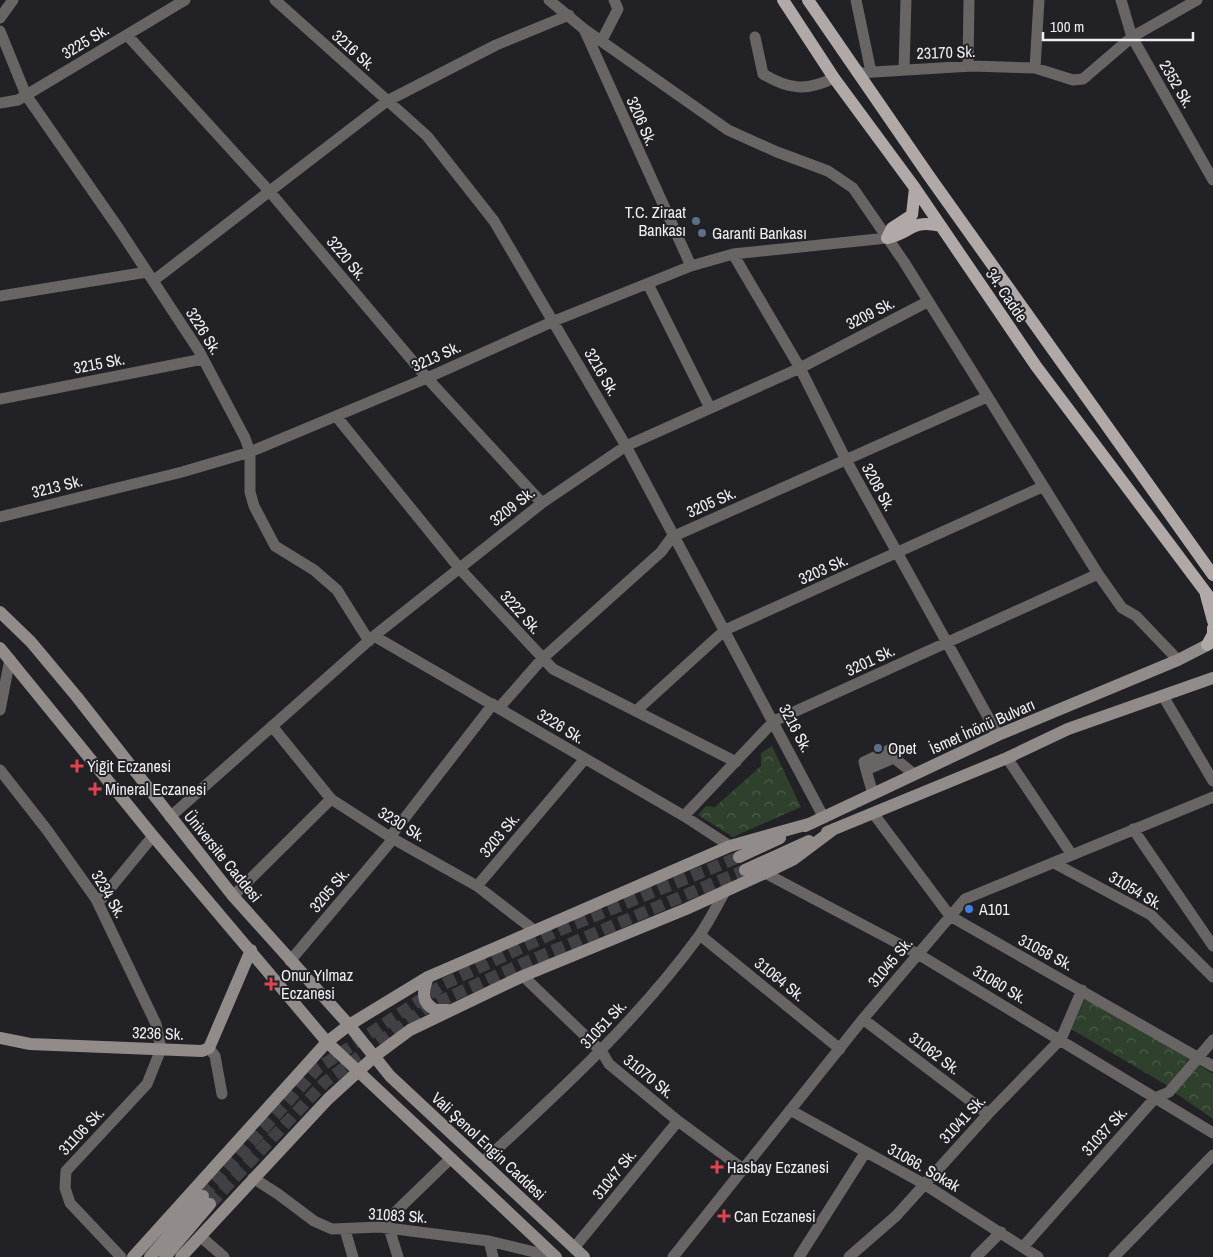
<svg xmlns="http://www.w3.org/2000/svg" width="1213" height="1257" font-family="'Archivo Narrow',sans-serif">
<defs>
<pattern id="park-crowns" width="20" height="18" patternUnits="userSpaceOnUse" patternTransform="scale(1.25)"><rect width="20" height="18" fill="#2f402c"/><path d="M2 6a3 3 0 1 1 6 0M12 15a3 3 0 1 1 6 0" fill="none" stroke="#4d5c4b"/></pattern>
</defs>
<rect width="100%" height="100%" fill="#212126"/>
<path fill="url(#park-crowns)" d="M772 746 801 807 733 837 698 815 706 806 715 807 761 766V753Z
M1086 997 1189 1058 1168 1086 1071 1029Z
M1198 1064 1213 1074V1119L1174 1092Z"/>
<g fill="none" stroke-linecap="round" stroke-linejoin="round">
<path stroke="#404045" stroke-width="12" stroke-dasharray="12 6" stroke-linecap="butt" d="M203 1196 317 1069 444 984 555 932 739 857
M210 1204 325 1082 427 1007 524 963 745 870"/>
<path stroke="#686564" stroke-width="11" d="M275 0 427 136 494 221 626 446 824 818
M549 0 584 29 691 266
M856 0 871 72
M1121 0 1132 37 1213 180
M0 18 13 0
M584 29 728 130 777 152 828 171 853 188 904 262 1098 574 1122 608 1136 616 1178 660
M0 31 26 95 119 229 199 351 245 438 250 452V492L254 506 275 546 314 570 337 590 369 641
M127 35 270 192 427 378 542 503
M755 37 763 74C789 90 807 91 834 78
M602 40 618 9 614 0
M968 66 969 0
M1035 68 1039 0
M904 70 906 0
M858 73 972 66 1035 68 1073 80 1083 79 1132 37 1197 0
M0 103 18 100 185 0
M733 254 800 368 846 460 998 735
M153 281 387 101 496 45 569 15
M648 284 710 408
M0 296 147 272
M0 399 203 359
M336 416 460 569 553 669 736 762
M0 517 182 472 250 452 427 378 554 321 691 266 733 254 887 238
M374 636 684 816 730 846
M1163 696 1213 781
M499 708 542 659 661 552 672 537 987 397
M0 710 10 659
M636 711 725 630 1042 487
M272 726 331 799 390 837 477 886 534 930
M1007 758 1072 855
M0 770 47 830 96 899 156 1024 161 1049 147 1084 66 1171 65 1188 70 1203 121 1257
M866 770 864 762 889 750 894 758 914 774
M873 794 866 770 894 758
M873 813 950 916 1213 1066
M684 816 774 721 1098 574
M170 817 374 636 542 503 626 446 800 368 927 302
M1133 829 1213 946
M390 837 493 704
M1054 863 1151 915 1213 977
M765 873 918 954 1213 1133
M477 886 584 760
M233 896 331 799
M98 903 153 836
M700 935 840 1049
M290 961 393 839
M523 976 602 1052 609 1064 678 1121 743 1169
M863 1019 988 1114
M209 1048 215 1056 222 1094
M790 1110 924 1184 1038 1257
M483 1162C560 1091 637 1021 699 936 709 922 717 905 726 890
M253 1178 278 1194 314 1221 332 1229 380 1227 489 1241 555 1257
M380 1227 450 1159
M389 1228 398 1257
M345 1230 353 1257
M200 1236 224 1257
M489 1241 493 1257
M1023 1247 1155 1098 1169 1092 1213 1040
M574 1248 678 1121
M673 1257 863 1019 965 899 1213 797
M799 1257 865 1153
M849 1257 896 1216 988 1114 1061 1039 1082 990
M976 1257 1001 1232
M1114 1257 1213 1155"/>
<path stroke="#918b8a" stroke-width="12" d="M0 612 31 642 77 697 233 896 349 1025 390 1076 584 1257
M0 648 153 836 327 1042 556 1257
M805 826 998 735 1178 660 1213 642
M827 832 1007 758 1068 729 1213 678
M739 857 780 838
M745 870 809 841
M428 977C423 990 420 1003 436 1010H448
M0 1038 30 1044 202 1051 209 1048 251 950
M133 1257 327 1042 349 1025 428 977 730 846 812 823
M150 1257 203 1196
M165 1257 210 1204
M181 1257 328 1099 375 1056 410 1030 523 976 686 909 765 873 794 859 834 829"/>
<path stroke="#b1a9a7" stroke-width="12" d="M783 0 834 78 915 188 1036 366 1213 602
M808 0 929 176 1213 575
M915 188 912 215 892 228 887 238C913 233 909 219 941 226
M1206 595 1213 621
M1207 645 1213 634V628"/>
</g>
<g fill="#5c6f8a" stroke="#212126" stroke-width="2">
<circle cx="696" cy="221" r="5"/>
<circle cx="702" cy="233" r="5"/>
<circle cx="878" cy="748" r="5"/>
</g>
<g fill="#e0444e" stroke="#212126" stroke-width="2">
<path d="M74.5 758.5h5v5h5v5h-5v5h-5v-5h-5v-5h5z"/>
<path d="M92.5 781.5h5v5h5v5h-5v5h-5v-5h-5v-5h5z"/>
<path d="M268.5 976.5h5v5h5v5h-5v5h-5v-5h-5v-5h5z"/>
<path d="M714.5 1159.5h5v5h5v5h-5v5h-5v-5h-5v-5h5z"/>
<path d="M721.5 1208.5h5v5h5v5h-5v5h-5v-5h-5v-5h5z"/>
</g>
<circle fill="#3f7fe0" stroke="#212126" stroke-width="2" cx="969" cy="909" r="5"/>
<g text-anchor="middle" stroke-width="4" stroke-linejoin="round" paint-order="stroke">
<g font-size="16" fill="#f0eff3" stroke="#212126">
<text transform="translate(85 41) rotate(-31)" y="6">3225 Sk.</text>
<text transform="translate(354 50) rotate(42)" y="6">3216 Sk.</text>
<text transform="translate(946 52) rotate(-2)" y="6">23170 Sk.</text>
<text transform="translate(1177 84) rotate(60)" y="6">2352 Sk.</text>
<text transform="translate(642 121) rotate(66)" y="6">3206 Sk.</text>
<text transform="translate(347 258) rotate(50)" y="6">3220 Sk.</text>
<text transform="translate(1007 295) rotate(56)" y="6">34. Cadde</text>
<text transform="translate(870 313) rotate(-27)" y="6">3209 Sk.</text>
<text transform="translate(204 331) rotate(58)" y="6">3226 Sk.</text>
<text transform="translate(436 356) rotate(-24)" y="6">3213 Sk.</text>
<text transform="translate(99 363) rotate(-11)" y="6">3215 Sk.</text>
<text transform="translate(602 372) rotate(60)" y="6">3216 Sk.</text>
<text transform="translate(57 486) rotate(-14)" y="6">3213 Sk.</text>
<text transform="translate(879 487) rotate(61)" y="6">3208 Sk.</text>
<text transform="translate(711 502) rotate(-24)" y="6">3205 Sk.</text>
<text transform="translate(512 506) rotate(-38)" y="6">3209 Sk.</text>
<text transform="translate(823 569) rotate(-24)" y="6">3203 Sk.</text>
<text transform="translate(521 612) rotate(48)" y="6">3222 Sk.</text>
<text transform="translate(870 660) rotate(-25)" y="6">3201 Sk.</text>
<text transform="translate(561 726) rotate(31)" y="6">3226 Sk.</text>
<text transform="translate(982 726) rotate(-24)" y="6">İsmet İnönü Bulvarı</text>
<text transform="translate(796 728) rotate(62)" y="6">3216 Sk.</text>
<text transform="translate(402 824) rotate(31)" y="6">3230 Sk.</text>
<text transform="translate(499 835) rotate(-50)" y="6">3203 Sk.</text>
<text transform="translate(223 856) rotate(51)" y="6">Üniversite Caddesi</text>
<text transform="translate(329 890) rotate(-50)" y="6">3205 Sk.</text>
<text transform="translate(1136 890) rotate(31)" y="6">31054 Sk.</text>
<text transform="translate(109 894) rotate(60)" y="6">3234 Sk.</text>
<text transform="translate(1046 952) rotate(28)" y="6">31058 Sk.</text>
<text transform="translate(890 962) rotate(-50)" y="6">31045 Sk.</text>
<text transform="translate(780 979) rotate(39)" y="6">31064 Sk.</text>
<text transform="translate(1000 984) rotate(31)" y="6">31060 Sk.</text>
<text transform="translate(603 1024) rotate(-47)" y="6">31051 Sk.</text>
<text transform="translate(158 1033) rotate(2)" y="6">3236 Sk.</text>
<text transform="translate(935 1053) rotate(37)" y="6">31062 Sk.</text>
<text transform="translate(649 1076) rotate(39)" y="6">31070 Sk.</text>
<text transform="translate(962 1119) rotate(-47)" y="6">31041 Sk.</text>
<text transform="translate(81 1131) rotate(-47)" y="6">31106 Sk.</text>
<text transform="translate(1104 1131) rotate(-48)" y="6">31037 Sk.</text>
<text transform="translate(489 1146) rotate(43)" y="6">Vali Şenol Engin Caddesi</text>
<text transform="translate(924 1167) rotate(30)" y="6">31066. Sokak</text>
<text transform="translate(614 1174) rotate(-51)" y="6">31047 Sk.</text>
<text transform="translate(398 1215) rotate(4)" y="6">31083 Sk.</text>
</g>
<g font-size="16" fill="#f0eff3" stroke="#212126" text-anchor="start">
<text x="686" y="218" text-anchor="end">T.C. Ziraat<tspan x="686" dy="18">Bankası</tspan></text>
<text x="712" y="239">Garanti Bankası</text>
<text x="888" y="754">Opet</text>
<text x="87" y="772">Yiğit Eczanesi</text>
<text x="105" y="795">Mineral Eczanesi</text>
<text x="979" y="915">A101</text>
<text x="281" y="981">Onur Yılmaz<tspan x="281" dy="18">Eczanesi</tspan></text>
<text x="727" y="1173">Hasbay Eczanesi</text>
<text x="734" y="1222">Can Eczanesi</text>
</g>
</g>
<path d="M1043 32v8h150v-8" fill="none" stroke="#f0eff3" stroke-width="2.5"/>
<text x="1050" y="32" font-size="15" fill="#f0eff3" stroke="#212126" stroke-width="4" paint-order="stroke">100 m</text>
</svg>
